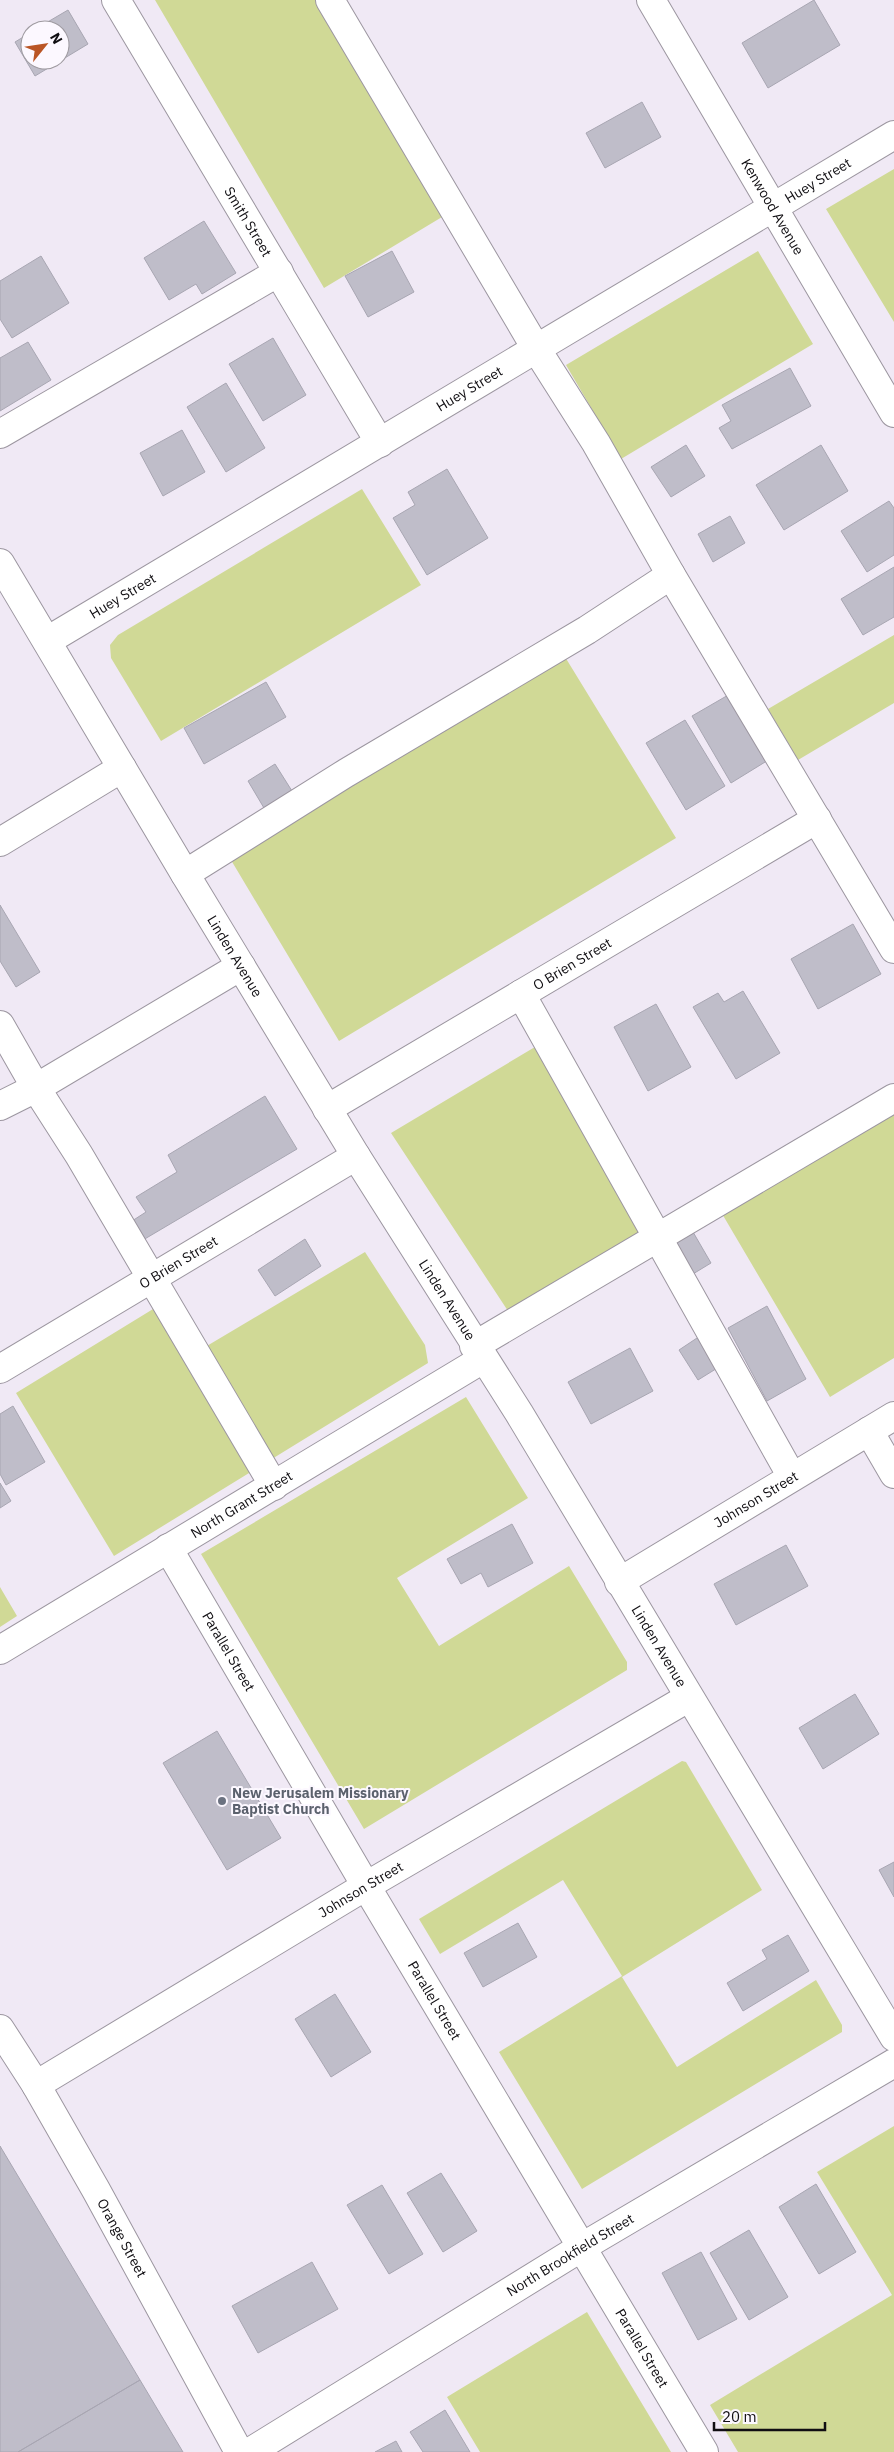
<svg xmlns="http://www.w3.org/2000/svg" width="894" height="2452" font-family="'IBM Plex Sans',sans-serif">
<rect width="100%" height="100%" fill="#f0e9f5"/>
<path fill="#d0d996" d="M155 0H321L447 214 324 288Z
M894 169V322L826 209Z
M758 251 813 344 621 459 566 365Z
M362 489 421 585 161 741 111 658 110 645 118 635Z
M894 635V703L798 760 768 709Z
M562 652 676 838 339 1041 228 855Z
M540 1044 642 1232 508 1311 391 1133Z
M894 1106V1358L830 1397 721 1212Z
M365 1252 425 1345 428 1363 114 1556 16 1393 158 1306 190 1356Z
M466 1397 528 1498 397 1578 439 1646 569 1566 627 1662V1670L364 1829 201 1554Z
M0 1587 17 1616 0 1627Z
M682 1761 686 1762 762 1890 622 1977 677 2067 816 1980 842 2025V2032L582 2189 499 2052 622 1976 563 1880 440 1954 419 1919Z
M894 2126V2452H738L710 2405 892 2295 817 2172Z
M587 2312 671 2452H480L447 2397Z"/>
<path fill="#bfbdc9" stroke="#a8a6b2" d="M814 0 840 45 768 88 742 43Z
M68 10 88 44 35 76 15 42 30 33V60H60V30H34Z
M642 102 661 137 605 168 586 133Z
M204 221 236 273 202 294 196 284 169 300 144 258Z
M392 251 414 292 368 317 345 276Z
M41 256 69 303 12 338 0 319V281Z
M273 338 306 395 263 421 229 364Z
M28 342 51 380 0 411V358Z
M790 368 811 406 732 449 719 428 731 421 722 405Z
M226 383 265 448 226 472 187 407Z
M182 430 205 472 163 496 140 453Z
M686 445 705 476 671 497 651 467Z
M821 445 848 491 784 530 756 485Z
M447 469 488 538 427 575 393 518 415 505 408 492Z
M889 501 894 508V555L867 572 841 531Z
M730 516 745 543 713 562 698 534Z
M894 567V617L863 635 841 599Z
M266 682 286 717 204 764 184 728Z
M730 694 770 759 731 783 692 716Z
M685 720 725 786 686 810 646 743Z
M275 764 292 791 264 808 248 781Z
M0 905 40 972 16 987 0 961Z
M853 924 881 974 818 1009 791 959Z
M743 991 780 1053 736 1079 693 1007 718 993 724 1002Z
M656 1004 691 1067 648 1091 614 1027Z
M265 1096 297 1149 143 1240 132 1221 146 1212 136 1197 177 1172 168 1155Z
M693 1232 711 1263 688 1277 669 1245Z
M305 1239 321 1266 275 1296 258 1270Z
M767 1306 806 1379 767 1401 728 1328Z
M700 1336 719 1367 698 1380 679 1350Z
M630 1348 653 1391 591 1424 568 1382Z
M13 1406 45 1462 6 1485 0 1474V1414Z
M0 1483 11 1501 0 1508Z
M512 1524 533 1563 488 1587 481 1573 461 1584 447 1559Z
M786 1545 808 1586 736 1625 714 1584Z
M855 1694 879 1734 823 1769 799 1728Z
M217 1731 281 1838 227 1870 163 1763Z
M894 1862V1897L879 1870Z
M518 1923 537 1957 483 1987 464 1953Z
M788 1935 809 1971 743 2011 727 1983 767 1959 762 1950Z
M335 1994 371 2052 331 2077 295 2019Z
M0 2146 140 2380 18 2452H0Z
M441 2173 477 2231 443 2252 407 2193Z
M816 2184 856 2252 819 2274 779 2207Z
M382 2185 423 2254 389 2274 347 2205Z
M749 2230 788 2297 749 2320 710 2253Z
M701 2252 737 2319 698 2340 662 2273Z
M312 2262 338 2309 258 2353 232 2306Z
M140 2380 183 2452H18Z
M445 2410 470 2452H423L410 2432Z
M396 2441 402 2452H375Z"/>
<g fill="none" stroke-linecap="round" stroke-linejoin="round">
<g stroke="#9c96a0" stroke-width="30">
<g id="minor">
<path id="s1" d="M116 0 380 443"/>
<path d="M330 0 537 350 596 443 671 575 894 949"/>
<path id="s2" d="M651 0 894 413"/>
<path d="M0 434 279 272"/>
<path id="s3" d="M0 563 185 874 356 1156 519 1413 894 2037"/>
<path id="s4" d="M47 641 894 135"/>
<path d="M0 842 122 768"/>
<path d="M185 874 346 773 587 630 671 575"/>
<path d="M521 994 792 1477"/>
<path d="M0 1025 36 1088 79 1155 274 1486"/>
<path d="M0 1106 36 1088 241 966"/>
<path id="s5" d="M327 1109 817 819"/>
<path d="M474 1346 894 1098"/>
<path id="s6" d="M0 1369 356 1156"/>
<path d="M869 1431 894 1474"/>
<path id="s7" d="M168 1548 366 1886 704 2452"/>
<path id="s8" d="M619 1582 894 1416"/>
<path id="s9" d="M0 1650 483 1359"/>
<path id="s10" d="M0 2029 36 2085 96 2190 239 2452"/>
<path id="s11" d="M36 2085 366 1886 688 1698"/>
<path id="s12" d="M250 2452 582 2247 894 2063"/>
</g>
</g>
<use href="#minor" stroke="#fff" stroke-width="28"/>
</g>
<circle fill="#6b7280" stroke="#fcf8ff" stroke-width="2" cx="222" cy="1801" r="5"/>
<g text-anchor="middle" stroke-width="4" stroke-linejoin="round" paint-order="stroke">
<g font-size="14" fill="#100e12" stroke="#fcf8ff">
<text dy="5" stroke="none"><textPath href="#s4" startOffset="898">Huey Street</textPath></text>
<text dy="5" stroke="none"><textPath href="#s2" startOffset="240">Kenwood Avenue</textPath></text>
<text dy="5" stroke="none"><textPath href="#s1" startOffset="258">Smith Street</textPath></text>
<text dy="5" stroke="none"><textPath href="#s4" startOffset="492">Huey Street</textPath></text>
<text dy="5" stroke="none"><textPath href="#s4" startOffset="88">Huey Street</textPath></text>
<text dy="5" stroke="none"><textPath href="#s3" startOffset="458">Linden Avenue</textPath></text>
<text dy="5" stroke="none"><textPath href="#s5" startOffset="285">O Brien Street</textPath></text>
<text dy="5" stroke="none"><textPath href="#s6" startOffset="208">O Brien Street</textPath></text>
<text dy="5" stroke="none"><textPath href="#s3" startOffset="862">Linden Avenue</textPath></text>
<text dy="5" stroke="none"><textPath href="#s8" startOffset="160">Johnson Street</textPath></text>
<text dy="5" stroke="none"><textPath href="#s9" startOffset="282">North Grant Street</textPath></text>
<text dy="5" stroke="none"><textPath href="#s3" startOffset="1268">Linden Avenue</textPath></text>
<text dy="5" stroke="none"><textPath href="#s7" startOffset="120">Parallel Street</textPath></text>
<text dy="5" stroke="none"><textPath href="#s11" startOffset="379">Johnson Street</textPath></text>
<text dy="5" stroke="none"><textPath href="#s7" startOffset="525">Parallel Street</textPath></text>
<text dy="5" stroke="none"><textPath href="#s10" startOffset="242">Orange Street</textPath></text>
<text dy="5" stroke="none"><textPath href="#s12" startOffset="376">North Brookfield Street</textPath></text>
<text dy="5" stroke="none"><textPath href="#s7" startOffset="930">Parallel Street</textPath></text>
</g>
<g font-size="14" font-weight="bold" fill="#5b616d" stroke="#fcf8ff" text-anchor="start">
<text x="232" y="1798">New Jerusalem Missionary<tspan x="232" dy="16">Baptist Church</tspan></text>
</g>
</g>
<g transform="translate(45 45) rotate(60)"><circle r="24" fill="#fcf8ff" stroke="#9e9aa0"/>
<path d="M0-4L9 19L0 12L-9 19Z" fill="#ba5525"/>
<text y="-8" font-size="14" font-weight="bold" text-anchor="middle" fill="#100e12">N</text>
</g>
<path d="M714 2422v8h111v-8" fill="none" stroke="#100e12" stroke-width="2.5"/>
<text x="722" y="2422" font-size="15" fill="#100e12" stroke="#fcf8ff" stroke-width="4" paint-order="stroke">20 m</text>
</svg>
